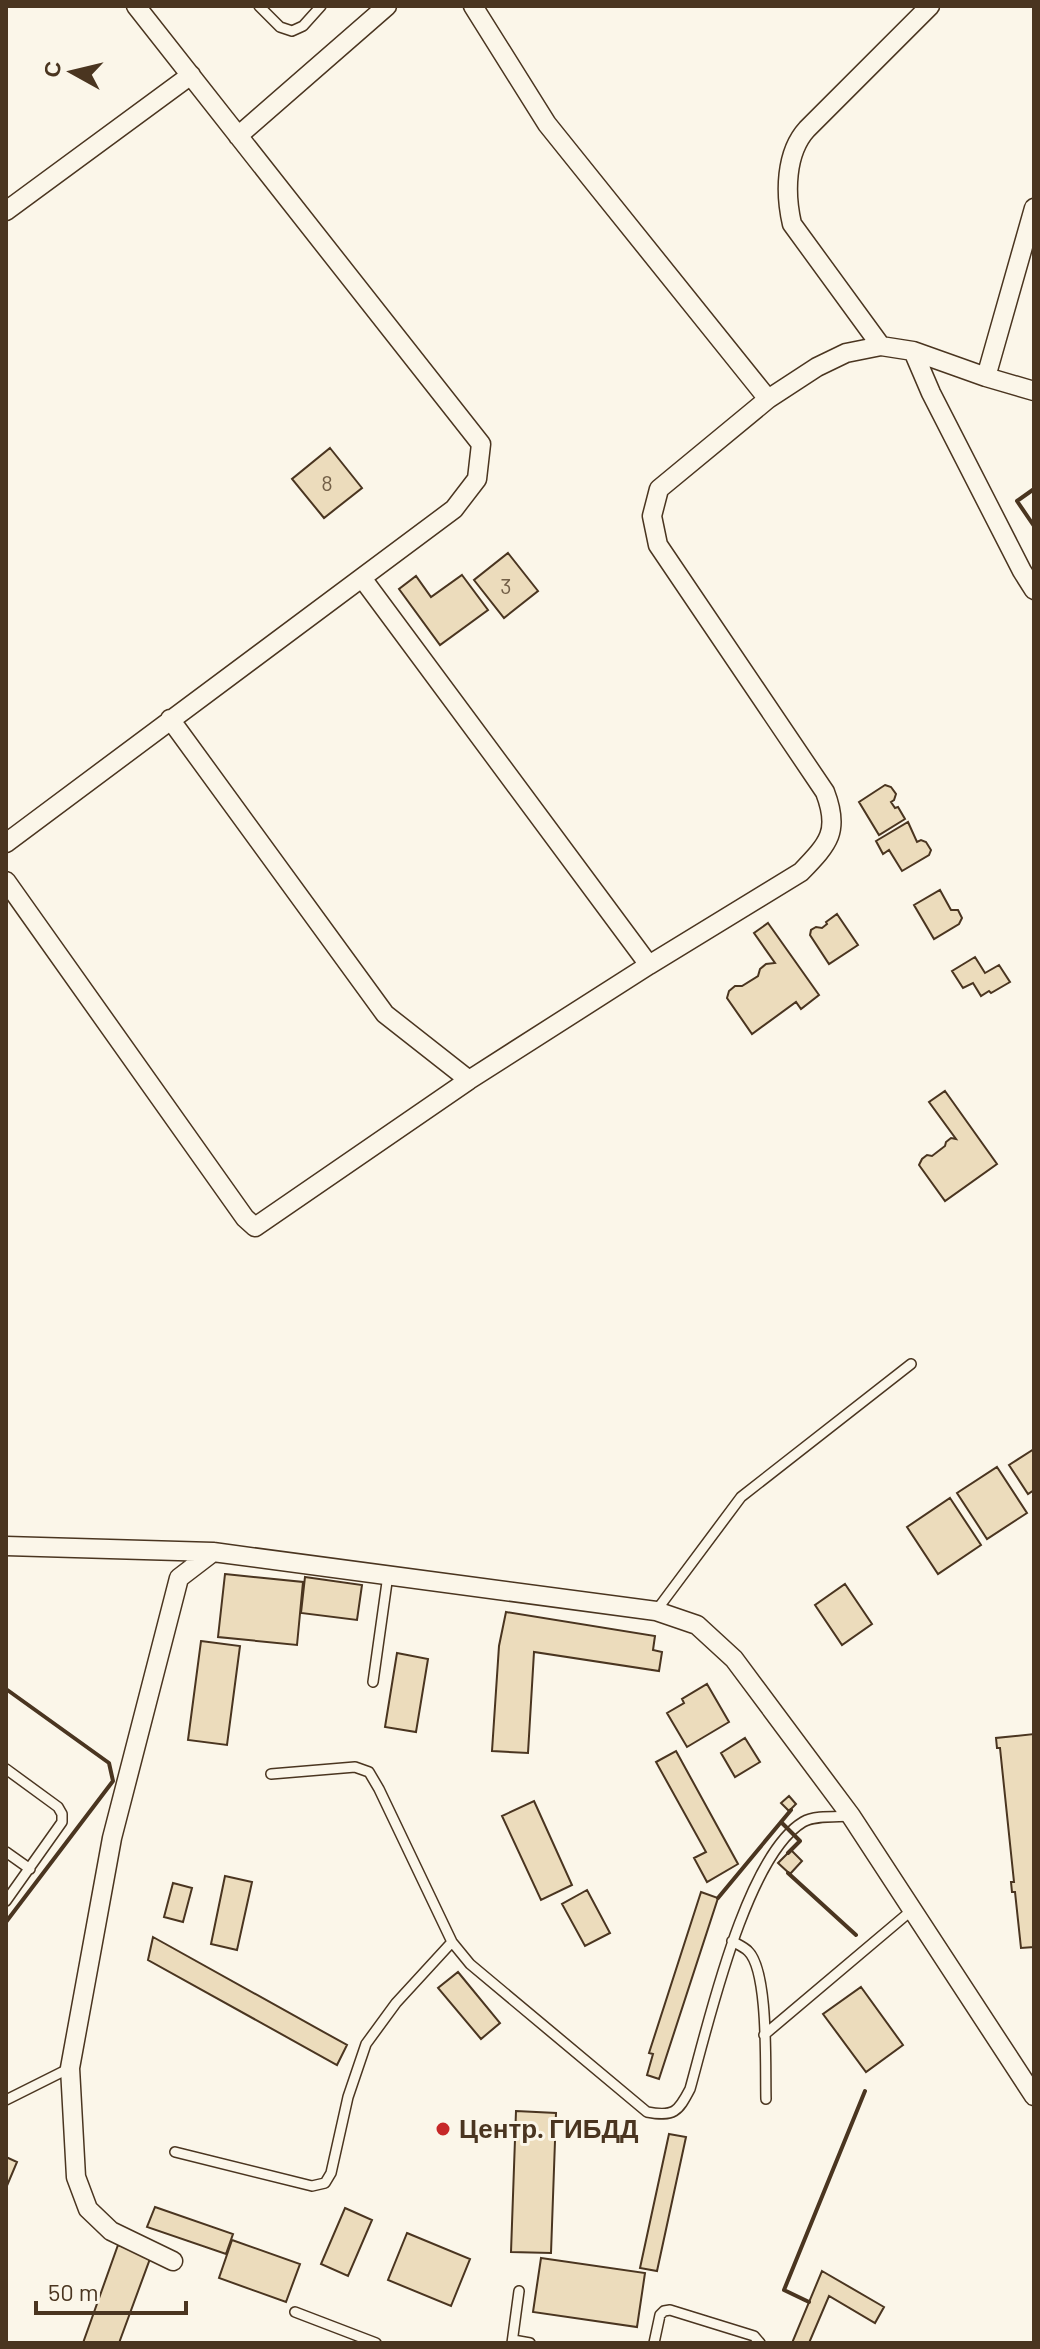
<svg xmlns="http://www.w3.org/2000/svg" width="1040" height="2349" font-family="Barlow,sans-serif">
<rect width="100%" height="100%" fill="#fbf6e9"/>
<path fill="#ecdcbc" stroke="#4a3520" stroke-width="2" d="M330 448 362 488 324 518 292 479Z
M508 553 538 591 504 618 474 580Z
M462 575 488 610 440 645 399 589 416 576 431 597Z
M885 785 891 787 896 794 894 800 891 802 895 808 898 807 905 819 879 835 859 802Z
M908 822 917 842 921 840 926 842 931 850 929 855 902 871 889 850 883 854 876 841Z
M940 890 951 910H958L962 918 959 924 934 939 914 905Z
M837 914 858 945 829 964 810 935 811 930 816 927 822 928 827 924 826 922Z
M768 923 819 995 801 1009 796 1002 752 1034 727 998 729 991 735 986H742L758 976 760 969 766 964 775 963 754 933Z
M975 957 985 973 999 965 1010 982 991 993 989 991 981 996 973 983 963 988 952 971Z
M945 1091 997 1164 945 1201 919 1165 922 1159 927 1155 932 1156 945 1146 946 1142 951 1138 956 1139 929 1102Z
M1034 1449V1490L1028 1494 1009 1465Z
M997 1467 1027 1513 987 1539 957 1493Z
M950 1498 981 1545 938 1574 907 1527Z
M225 1574 303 1582 297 1645 218 1637Z
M305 1577 362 1585 357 1620 301 1613Z
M845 1584 872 1624 842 1645 815 1605Z
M506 1612 655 1636 653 1650 662 1652 659 1671 534 1652 528 1753 492 1751 499 1646Z
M201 1641 240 1646 227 1745 188 1740Z
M397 1653 428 1659 416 1732 385 1727Z
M707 1684 729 1722 687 1747 667 1713 684 1703 682 1699Z
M1034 1734V1947L1021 1948 1015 1892H1012L1011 1882H1014L1000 1748H997L996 1738Z
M745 1738 760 1762 735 1777 721 1753Z
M676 1751 738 1864 707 1882 694 1858 706 1852 656 1762Z
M789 1796 796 1804 789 1811 781 1803Z
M534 1801 572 1885 541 1900 502 1816Z
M791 1850 802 1861 790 1874 778 1863Z
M225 1876 252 1882 237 1950 211 1944Z
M173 1883 192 1888 183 1922 164 1917Z
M587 1890 610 1933 585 1946 562 1904Z
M701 1892 718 1898 659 2079 647 2075 653 2054 649 2053Z
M153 1937 347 2045 337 2065 148 1960Z
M458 1972 500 2023 481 2039 438 1988Z
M861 1987 903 2045 866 2072 823 2014Z
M516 2111 556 2113 551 2253 511 2252Z
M669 2134 686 2137 657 2271 640 2268Z
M6 2157 17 2162 6 2188Z
M155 2207 233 2234 226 2254 147 2227Z
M345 2208 372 2220 348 2276 321 2264Z
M407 2233 470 2259 451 2306 388 2280Z
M232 2240 300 2264 286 2302 219 2278Z
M118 2245 151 2256 119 2343H83Z
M541 2258 645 2273 637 2327 533 2312Z
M822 2271 884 2307 875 2323 829 2296 809 2343H792Z"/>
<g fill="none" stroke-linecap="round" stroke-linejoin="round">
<g stroke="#4a3520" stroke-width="12">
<path id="service" d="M259 6 280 27 292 31 303 26 321 6
M656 1611 741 1497 911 1364
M373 1682 388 1575
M6 1769 58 1807 62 1814V1822L6 1901
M271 1774 355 1767 369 1772 379 1789 452 1942 470 1964 647 2112C674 2117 678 2112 690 2089 708 2025 746 1856 803 1822 815 1815 837 1817 851 1816
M6 1852 30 1869
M732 1941C737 1944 744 1947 748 1951 769 1971 765 2068 766 2099
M764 2035 912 1910
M6 2100 70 2068
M175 2152 312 2186 325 2183 331 2173 348 2097 366 2044 396 2003 452 1942
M295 2312 376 2343
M513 2340 530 2343
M512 2343 519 2291
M654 2343 660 2315 664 2311 670 2310 754 2336 760 2343"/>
</g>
<g stroke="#4a3520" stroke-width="21">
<path id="minor" d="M473 6 547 124 768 399
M238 136 387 6
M6 211 191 75
M881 346 792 224C785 194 785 153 807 129L930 6
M913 351 931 393 1022 571 1034 590
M986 377 1034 208
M362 578 649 965 801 872C829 843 840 831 825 792L658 545 652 516 659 489 768 399 817 367 846 353 881 346 913 351 986 377 1034 391
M170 719 385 1014 469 1080
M6 843 454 509 477 479 481 444 136 6
M6 881 245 1218 255 1227 469 1080 649 965
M6 1546 213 1552 656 1611 697 1625 734 1659 851 1816 1034 2096
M173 2261 111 2231 88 2209 76 2177 70 2068 112 1838 179 1578 213 1552"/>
</g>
<use href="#service" stroke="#fbf6e9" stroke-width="9"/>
<use href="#minor" stroke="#fbf6e9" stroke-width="18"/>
<path stroke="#4a3520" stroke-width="4" d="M1034 489 1017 501 1034 526
M6 1689 109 1763 113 1781 6 1922
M781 1822 800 1841 788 1853
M788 1873 856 1935
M718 1898 791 1810
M809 2302 784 2290 865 2091"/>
</g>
<circle fill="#c62828" stroke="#fbf6e9" stroke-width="3" cx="443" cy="2129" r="8"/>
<g text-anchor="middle" stroke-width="6" stroke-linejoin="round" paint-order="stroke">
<g font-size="22" fill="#725f47">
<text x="327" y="491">8</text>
<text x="506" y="594">3</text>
</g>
<g font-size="26" font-weight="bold" fill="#4a3520" stroke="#fbf6e9" text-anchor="start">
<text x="459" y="2138">Центр. ГИБДД</text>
</g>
</g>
<rect width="1040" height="2349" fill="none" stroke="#4a3520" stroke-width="16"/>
<g transform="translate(72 72) rotate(278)" stroke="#fbf6e9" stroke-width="6" paint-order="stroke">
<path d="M0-6L14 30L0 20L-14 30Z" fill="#4a3520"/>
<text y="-12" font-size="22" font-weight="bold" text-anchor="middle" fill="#4a3520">С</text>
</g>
<path d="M36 2301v12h150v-12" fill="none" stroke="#4a3520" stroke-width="4"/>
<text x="48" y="2301" font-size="24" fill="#4a3520" stroke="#fbf6e9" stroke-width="6" paint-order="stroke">50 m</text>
</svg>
